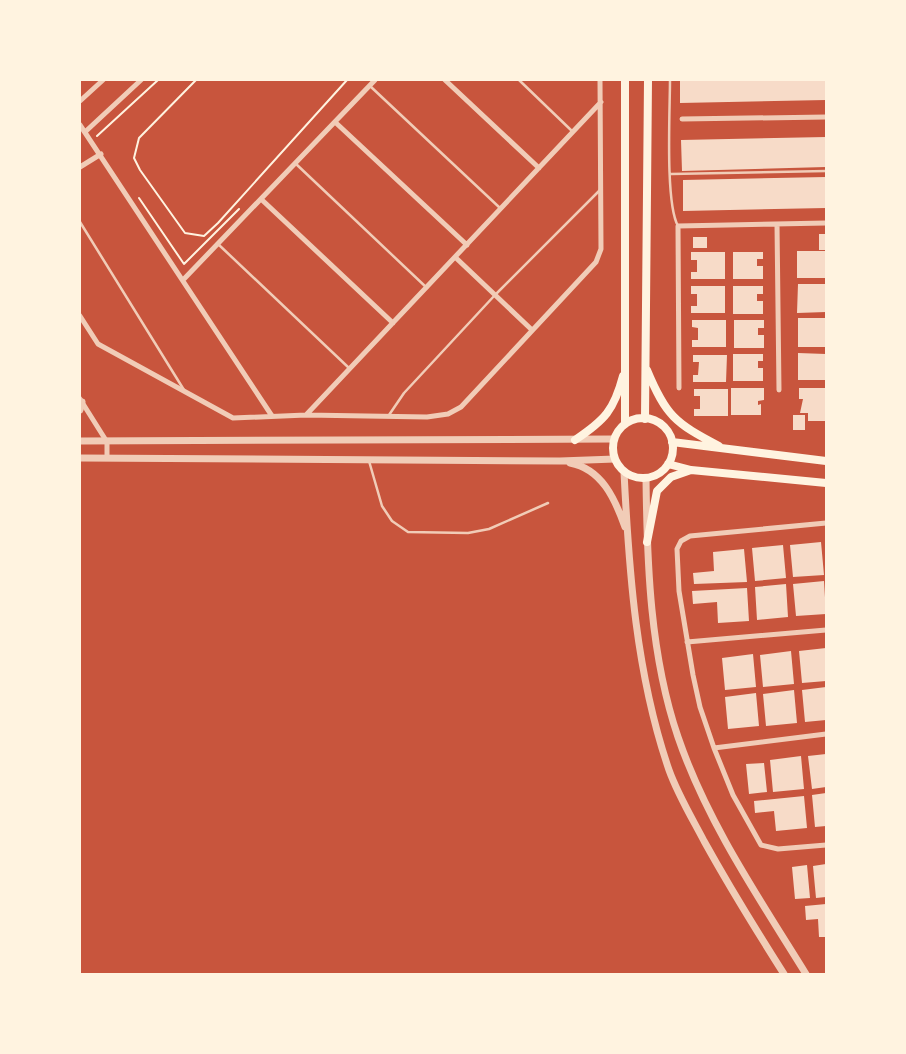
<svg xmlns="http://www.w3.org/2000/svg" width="906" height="1054" font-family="Inter,sans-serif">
<rect width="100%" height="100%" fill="#c8553d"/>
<path fill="#f7dbc8" d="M680 80H826V100L680 103Z
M826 137V167L682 171 681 140Z
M826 177V208L683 211V180Z
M819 234H826V250H819Z
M693 237H707V248H693Z
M797 251H825V278H797Z
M691 252H725V279H691V272H697V260H691Z
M733 252H763V259H757V266H763V279H733Z
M798 284H826V312L797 313Z
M691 286H725V313H691V306H697V294H691Z
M733 286H763V294H757V301H763V314H733Z
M798 318H826V347H798Z
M692 320H726V347H692V340H698V328L692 327Z
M734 320H764V328H758V335H764V348H734Z
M798 353 826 354V380H798Z
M733 354H763V361H758V368H763V381H733Z
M693 355H727L726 382H693V375H698L699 362H693Z
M731 388H764V400L758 401V405L761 404V415H731Z
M799 388H826L825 421H808V413H800L803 399H799Z
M694 389H728V416H694V409H700V396H694Z
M793 415H805V430H793Z
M821 542 824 575 793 577 790 545Z
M783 545 786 578 755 581 752 548Z
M744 549 747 582 694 584 693 573 714 571 713 552Z
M824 581 826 614 796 616 793 584Z
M786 584 788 617 757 620 755 587Z
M747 588 749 621 718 623 717 602 693 604 692 591Z
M826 648V681L802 683 799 651Z
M791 651 794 684 763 687 760 655Z
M753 654 756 687 725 690 722 658Z
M826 687V720L805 722 802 690Z
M794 690 797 723 766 726 763 694Z
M756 693 759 726 728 729 725 697Z
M826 754V787L812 789 808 756Z
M801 756 804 789 773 792 770 760Z
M764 763 767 792 749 794 746 764Z
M826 793V826L815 827 812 795Z
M804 796 807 828 776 831 774 811 755 813 754 801Z
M826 864V897L816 898 813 866Z
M807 865 810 898 795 899 792 867Z
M826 904V937H819L818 919 806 920 805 906Z"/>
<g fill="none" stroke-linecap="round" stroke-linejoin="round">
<path stroke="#fff3e0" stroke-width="2" d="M196 80 139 138 134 158 140 170 185 233 204 236 218 223 347 80
M97 136 158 80
M139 198 184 264 239 209"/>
<path stroke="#f1ccb7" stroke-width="2.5" d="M519 80 573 132
M670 80C670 110 665 203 678 226
M370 86 500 208
M295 163 427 288
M671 174 826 171
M80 222 184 390
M218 244 349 368
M389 415 404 393 495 295 600 190
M369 461 382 506 392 521 408 532 468 533 489 529 548 503"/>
<path stroke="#f1ccb7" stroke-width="5" d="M445 80 539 168
M80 101 103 80
M682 119 826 117
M335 122 467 245
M80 125 272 416
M85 132 141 80
M80 167 101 154
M261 199 393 323
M777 224 779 390
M455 257 532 330
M183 280 375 80
M80 316 98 344 233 418 306 415 427 417 448 414 461 407 596 262 601 249 600 80
M679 388 678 226 826 223
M80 399 107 442V457
M306 415 601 102
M826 523 690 536 681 541 677 549 679 591 693 675 700 707 714 748 733 795 761 845 778 849 826 845
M687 642 826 630
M714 748 826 734"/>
<path stroke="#f1ccb7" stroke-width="7" d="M80 410 82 402
M80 441 614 439
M80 458 560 461 615 459
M570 463C602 469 615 499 625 527
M624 472C629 572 636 674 669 770 678 795 692 818 704 841 729 886 756 930 784 974
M646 478C647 564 650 655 678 737 707 822 759 898 806 974"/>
<path stroke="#fff3e0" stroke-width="8" d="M625 80V424
M647 370C666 416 675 423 719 446
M613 448a30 30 0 1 1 60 0a30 30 0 1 1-60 0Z
M645 419 648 80
M575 440C605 420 614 410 623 376
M672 442 826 461
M668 464 691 470 826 483
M647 542 657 491 671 477 691 470"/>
</g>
<rect width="906" height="1054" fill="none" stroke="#fff3e0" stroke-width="162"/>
</svg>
